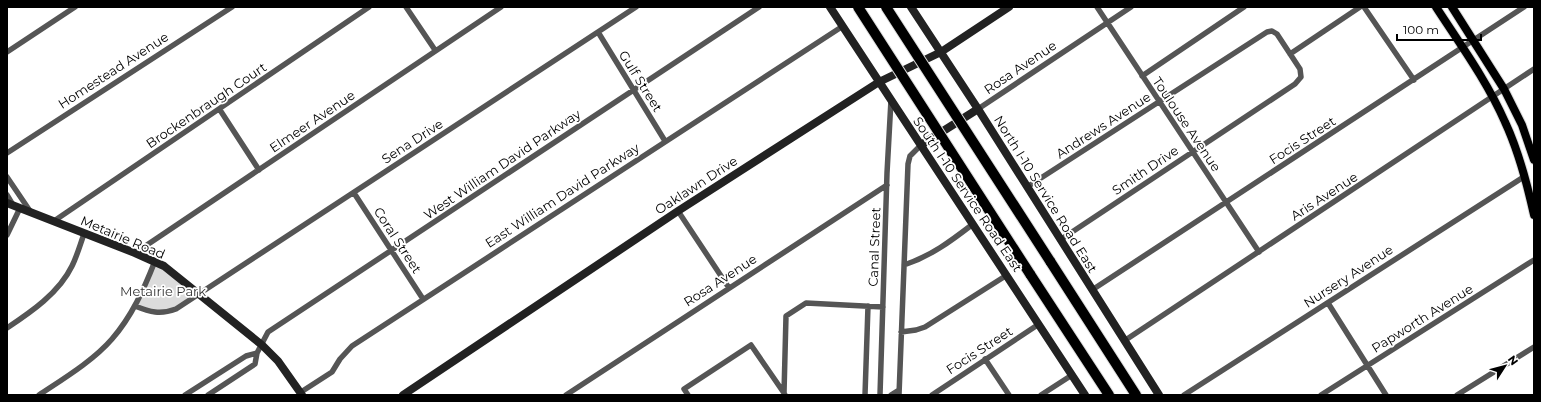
<svg xmlns="http://www.w3.org/2000/svg" width="1541" height="402" font-family="Montserrat,sans-serif">
<rect width="100%" height="100%" fill="#fff"/>
<path fill="#dcdcdc" d="M155 261 199 293 170 311 152 313 135 306Z"/>
<g fill="none" stroke-linecap="round" stroke-linejoin="round">
<g stroke="#dbdbdb" stroke-width="10">
<path id="primary" d="M1436 7C1460 44 1487 81 1505 122 1519 152 1527 183 1534 215
M1452 7 1504 89 1522 125 1534 160"/>
</g>
<g stroke="#dbdbdb" stroke-width="12">
<path id="highway" d="M1050 261 1136 395
M1030 274 1109 395"/>
</g>
<path stroke="#555" stroke-width="5.5" d="M406 7 435 50
M1097 7 1259 252
M1364 7 1414 80
M598 32 665 141
M7 52 75 7
M1290 54 1360 7
M1142 76 1244 7
M978 109 1131 7
M220 110 259 170
M7 153 232 7
M7 177 30 211
M1027 187 1267 32 1272 31 1277 34 1300 69 1301 77 1295 84 1060 240
M354 193 423 299
M7 195 13 205
M678 211 729 288
M54 221 369 7
M7 235 20 208
M135 253 501 7
M904 265C931 256 951 241 973 224
M1092 290 1524 7
M1328 303 1386 395
M135 306C150 312 160 315 176 309L636 7
M7 328C31 312 59 293 72 266 77 256 80 245 84 234
M901 332 916 330 925 327 1007 275
M1124 341 1534 69
M985 359 1009 395
M301 392 332 372 340 359 352 346 843 26
M39 395C63 379 93 361 112 339 132 316 144 289 155 261
M185 395 246 356 257 353
M208 395 255 364 257 353 268 332 759 7
M566 395 887 185
M688 395 684 389 751 345 784 393
M785 395 784 393 786 316 806 303 883 307
M865 395 868 306
M880 395 887 173 891 100
M891 395 899 390
M899 395 908 164 910 156 921 145
M932 395 1039 324
M1041 395 1072 375
M1184 395 1525 176
M1321 395 1534 260
M1457 395 1534 347"/>
<path stroke="#222" stroke-width="8" d="M830 7 1085 395
M911 7 978 109 1159 395
M921 145 978 109
M7 203 135 253 164 266 262 345 278 361 302 395
M403 395 678 211 879 82 941 52 1009 7"/>
<use href="#primary" stroke="#000" stroke-width="8"/>
<use href="#highway" stroke="#000" stroke-width="10"/>
<g stroke="#dbdbdb" stroke-width="12" stroke-linecap="butt">
<path id="highway-bridge" d="M858 7 1030 274
M886 7 1050 261"/>
</g>
<use href="#highway-bridge" stroke="#000" stroke-width="10"/>
</g>
<g text-anchor="middle" stroke-width="3.5" stroke-linejoin="round" paint-order="stroke">
<g font-size="13" fill="#000" stroke="#fff">
<text transform="translate(1020 67) rotate(-34)" y="5">Rosa Avenue</text>
<text transform="translate(113 70) rotate(-33)" y="5">Homestead Avenue</text>
<text transform="translate(641 81) rotate(58)" y="5">Gulf Street</text>
<text transform="translate(206 105) rotate(-34)" y="5">Brockenbraugh Court</text>
<text transform="translate(312 121) rotate(-34)" y="5">Elmeer Avenue</text>
<text transform="translate(1187 124) rotate(56)" y="5">Toulouse Avenue</text>
<text transform="translate(1103 125) rotate(-33)" y="5">Andrews Avenue</text>
<text transform="translate(1302 140) rotate(-33)" y="5">Focis Street</text>
<text transform="translate(412 141) rotate(-33)" y="5">Sena Drive</text>
<text transform="translate(502 164) rotate(-34)" y="5">West William David Parkway</text>
<text transform="translate(1145 170) rotate(-34)" y="5">Smith Drive</text>
<text transform="translate(696 185) rotate(-33)" y="5">Oaklawn Drive</text>
<text transform="translate(968 194) rotate(56)" y="5">South I-10 Service Road East</text>
<text transform="translate(1046 194) rotate(58)" y="5">North I-10 Service Road East</text>
<text transform="translate(562 195) rotate(-33)" y="5">East William David Parkway</text>
<text transform="translate(1324 196) rotate(-33)" y="5">Aris Avenue</text>
<text transform="translate(123 237) rotate(23)" y="5">Metairie Road</text>
<text transform="translate(398 240) rotate(57)" y="5">Coral Street</text>
<text transform="translate(874 247) rotate(-88)" y="5">Canal Street</text>
<text transform="translate(1348 276) rotate(-33)" y="5">Nursery Avenue</text>
<text transform="translate(720 280) rotate(-33)" y="5">Rosa Avenue</text>
<text transform="translate(1422 318) rotate(-32)" y="5">Papworth Avenue</text>
<text transform="translate(979 350) rotate(-33)" y="5">Focis Street</text>
</g>
<g font-size="13" fill="#333" stroke="#fff">
<text x="163" y="296">Metairie Park</text>
</g>
</g>
<rect width="1541" height="402" fill="none" stroke="#000000" stroke-width="16"/>
<g transform="translate(1505 366) rotate(54)" stroke="#ffffff" stroke-width="3" paint-order="stroke">
<path d="M0-3L7 15L0 10L-7 15Z" fill="#000000"/>
<text y="-6" font-size="11" font-weight="bold" text-anchor="middle" fill="#000000">N</text>
</g>
<path d="M1397 34v6h84v-6" fill="none" stroke="#000000" stroke-width="2"/>
<text x="1403" y="34" font-size="12" fill="#000000" stroke="#ffffff" stroke-width="3" paint-order="stroke">100 m</text>
</svg>
